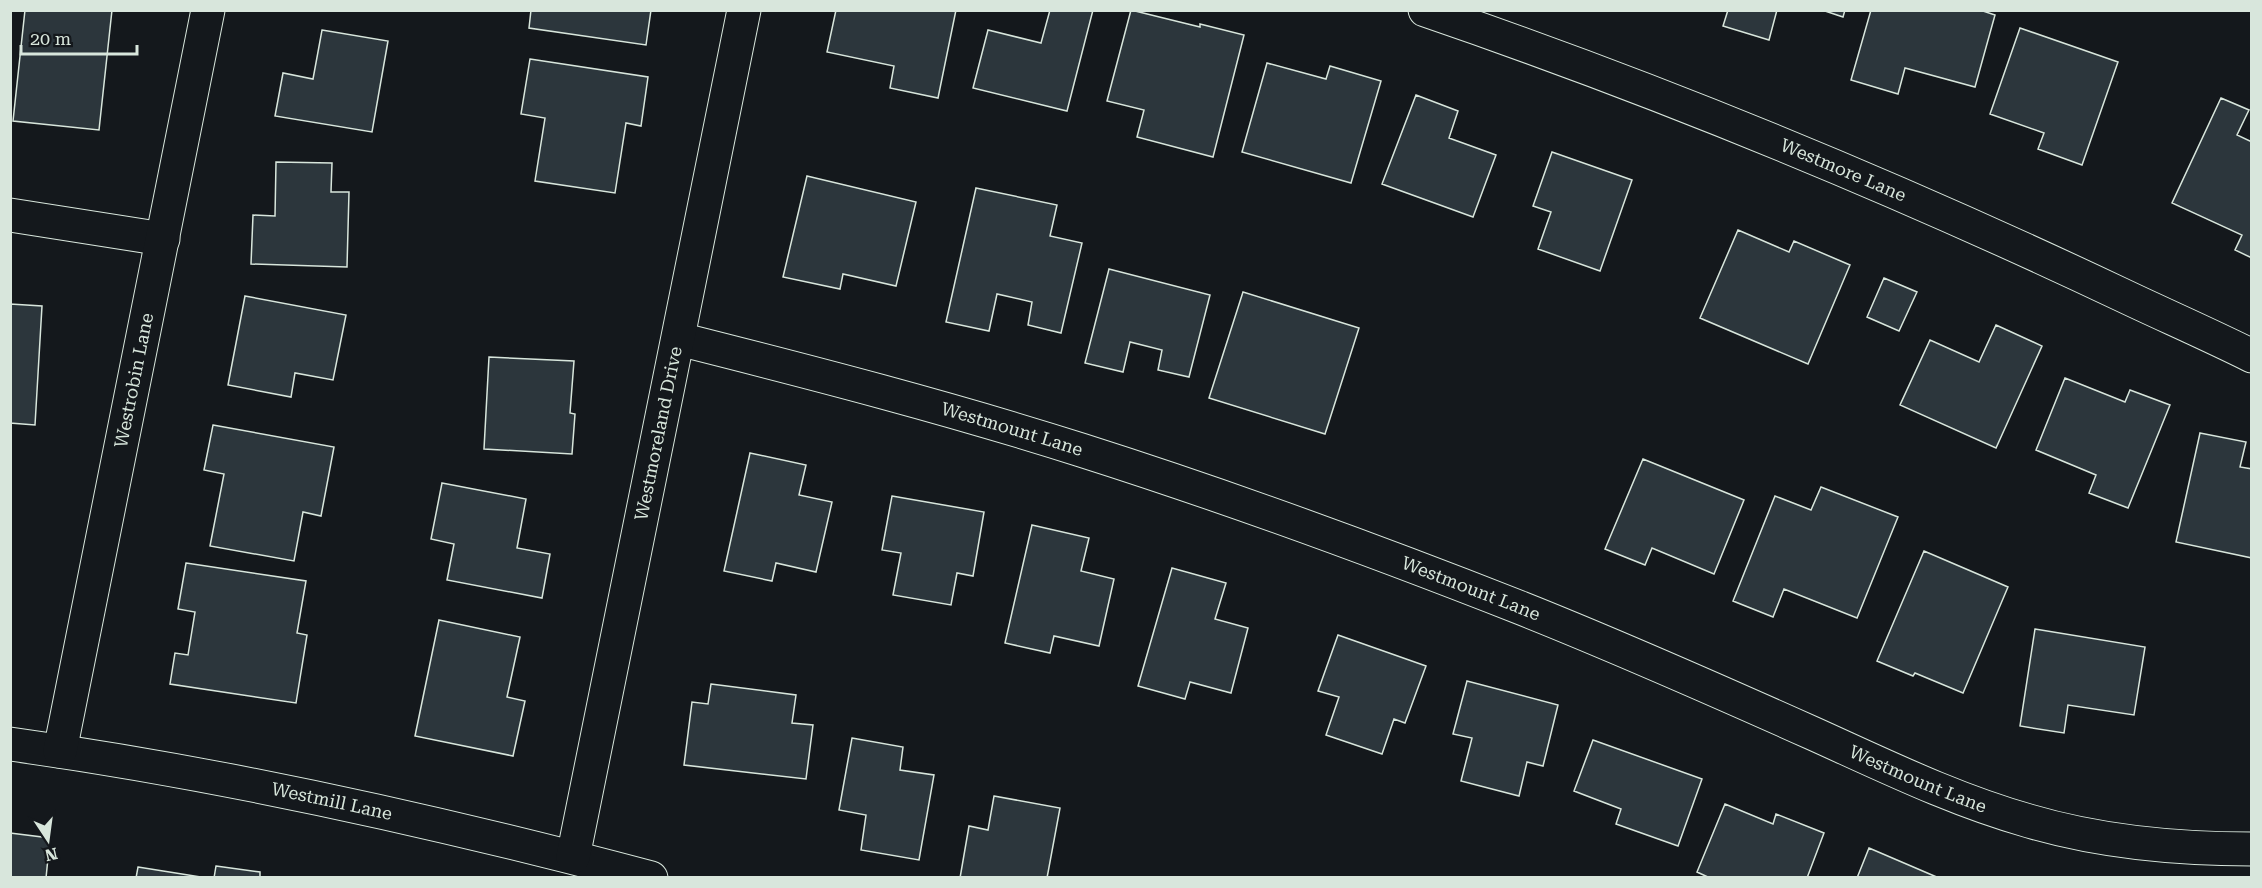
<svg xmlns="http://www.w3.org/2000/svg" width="2262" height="888" font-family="'Roboto Serif',serif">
<rect width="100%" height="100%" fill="#14181c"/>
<path fill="#2c363c" stroke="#d8e6dc" stroke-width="1.5" d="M25 10H112L99 130 13 121Z
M531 10H651L646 45 529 28Z
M836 10H956L938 98 890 88 894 66 827 52Z
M1050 10H1093L1067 111 973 88 988 30 1041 43Z
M1131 10 1200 27V24L1244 35 1213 157 1137 137 1144 110 1107 101Z
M1728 10H1777L1769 40 1723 26Z
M1822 10H1845L1843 17Z
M1871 10H1980L1995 15 1975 87 1905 68 1898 94 1851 80Z
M2020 28 2118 62 2082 165 2038 149 2044 133 1990 114Z
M322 30 388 41 372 132 275 116 283 73 313 79Z
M530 59 648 77 641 126 626 123 615 193 535 181 545 118 521 114Z
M1267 63 1326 79 1330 66 1381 81 1351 183 1242 152Z
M1416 95 1458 111 1449 138 1496 155 1473 217 1382 184Z
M2221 98 2249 110 2237 135 2252 142V258L2235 250 2242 235 2172 203Z
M1552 152 1632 180 1600 271 1538 249 1551 212 1533 206Z
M276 162 332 163 331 192H349L347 267 251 264 253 215 275 216Z
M807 176 916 202 896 286 843 274 840 289 783 277Z
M976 188 1057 205 1050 236 1082 243 1061 333 1028 325 1032 302 997 294 989 331 946 322Z
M1738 230 1789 252 1794 241 1850 265 1808 364 1700 318Z
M1109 269 1210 295 1189 377 1158 370 1162 350 1130 342 1123 372 1085 363Z
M1884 278 1917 292 1899 331 1867 317Z
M1243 292 1359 328 1325 434 1209 398Z
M245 296 346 315 333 380 295 373 291 397 228 385Z
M10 304 42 306 35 425 10 423Z
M1996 325 2042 346 1996 448 1900 405 1930 340 1979 362Z
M489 357 574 361 570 413 575 414 572 454 484 449Z
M2065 378 2125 402 2130 390 2170 405 2128 508 2089 493 2096 475 2036 450Z
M213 425 334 447 321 516 303 512 294 561 210 546 224 474 204 470Z
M2200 433 2246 442 2240 467 2252 469V558L2176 542Z
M750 453 806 465 799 495 832 502 816 572 776 563 772 581 724 571Z
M1643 459 1744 500 1714 574 1652 548 1645 565 1605 549Z
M442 483 526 499 517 548 550 554 542 598 447 580 454 544 431 539Z
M1821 487 1898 517 1857 618 1784 589 1773 617 1733 601 1775 496 1811 510Z
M892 496 984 512 973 576 957 573 951 605 893 595 901 553 882 550Z
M1032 525 1089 538 1081 571 1114 579 1099 646 1054 636 1050 653 1005 643Z
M1924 551 2008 587 1963 693 1915 673 1913 676 1877 661Z
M186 563 306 581 297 633 307 635 296 703 170 684 175 653 188 655 195 612 178 609Z
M1172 568 1226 583 1215 619 1248 628 1231 693 1190 682 1185 699 1138 686Z
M439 620 520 637 507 697 525 701 513 756 415 736Z
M2035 629 2145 647 2134 715 2068 705 2064 733 2020 726Z
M1338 635 1426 666 1405 723 1394 719 1382 754 1326 735 1339 697 1318 691Z
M1467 681 1558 705 1543 766 1527 762 1519 796 1461 781 1472 738 1453 734Z
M711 684 796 695 792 723 813 725 806 779 684 765 692 702 708 704Z
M852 738 903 747 900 770 934 775 919 860 861 850 866 815 839 810Z
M1593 740 1702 779 1678 846 1616 824 1621 809 1574 791Z
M994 796 1060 808 1047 878H960L969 826 988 830Z
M1725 804 1773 824 1776 814 1824 833 1807 878H1710L1697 872Z
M10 833 50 838 46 878H10Z
M1869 848 1939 878H1857Z
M216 866 260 872V878H214Z
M138 867 207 878H136Z"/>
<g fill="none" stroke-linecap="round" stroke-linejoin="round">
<g stroke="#d8e6dc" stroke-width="35">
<g id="minor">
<path id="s1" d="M1425 10C1662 91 1894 187 2120 294 2164 315 2208 334 2252 356"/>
<path d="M10 215 163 239"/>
<path id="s2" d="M679 339C814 373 949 408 1081 450 1229 497 1376 551 1521 608 1619 647 1716 690 1812 733 1883 765 1954 800 2029 821 2100 842 2177 849 2252 849"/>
<path id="s3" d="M10 744C226 774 440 822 651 878"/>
<path id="s4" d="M60 751 208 10"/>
<path id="s5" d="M573 857 744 10"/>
</g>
</g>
<use href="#minor" stroke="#14181c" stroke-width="33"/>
</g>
<g text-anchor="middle" stroke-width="4.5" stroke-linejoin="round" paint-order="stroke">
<g font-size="18" fill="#d8e6dc" stroke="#14181c">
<text dy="6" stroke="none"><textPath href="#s1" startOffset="448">Westmore Lane</textPath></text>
<text dy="6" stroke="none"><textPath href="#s4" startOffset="378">Westrobin Lane</textPath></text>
<text dy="6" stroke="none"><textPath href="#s2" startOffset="345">Westmount Lane</textPath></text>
<text dy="6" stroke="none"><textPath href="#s5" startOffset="432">Westmoreland Drive</textPath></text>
<text dy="6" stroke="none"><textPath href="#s2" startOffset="831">Westmount Lane</textPath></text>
<text dy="6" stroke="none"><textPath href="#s2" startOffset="1317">Westmount Lane</textPath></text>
<text dy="6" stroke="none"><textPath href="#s3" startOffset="327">Westmill Lane</textPath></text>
</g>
</g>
<rect width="2262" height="888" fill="none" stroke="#d8e6dc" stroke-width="24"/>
<g transform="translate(48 840) rotate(167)" stroke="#14181c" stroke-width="4.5" paint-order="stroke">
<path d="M0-4.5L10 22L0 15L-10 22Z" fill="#d8e6dc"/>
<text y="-9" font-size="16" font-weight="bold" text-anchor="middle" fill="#d8e6dc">N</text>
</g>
<path d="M21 45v9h116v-9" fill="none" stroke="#d8e6dc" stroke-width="3"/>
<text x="30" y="45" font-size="18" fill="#d8e6dc" stroke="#14181c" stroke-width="4.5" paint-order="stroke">20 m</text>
</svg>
